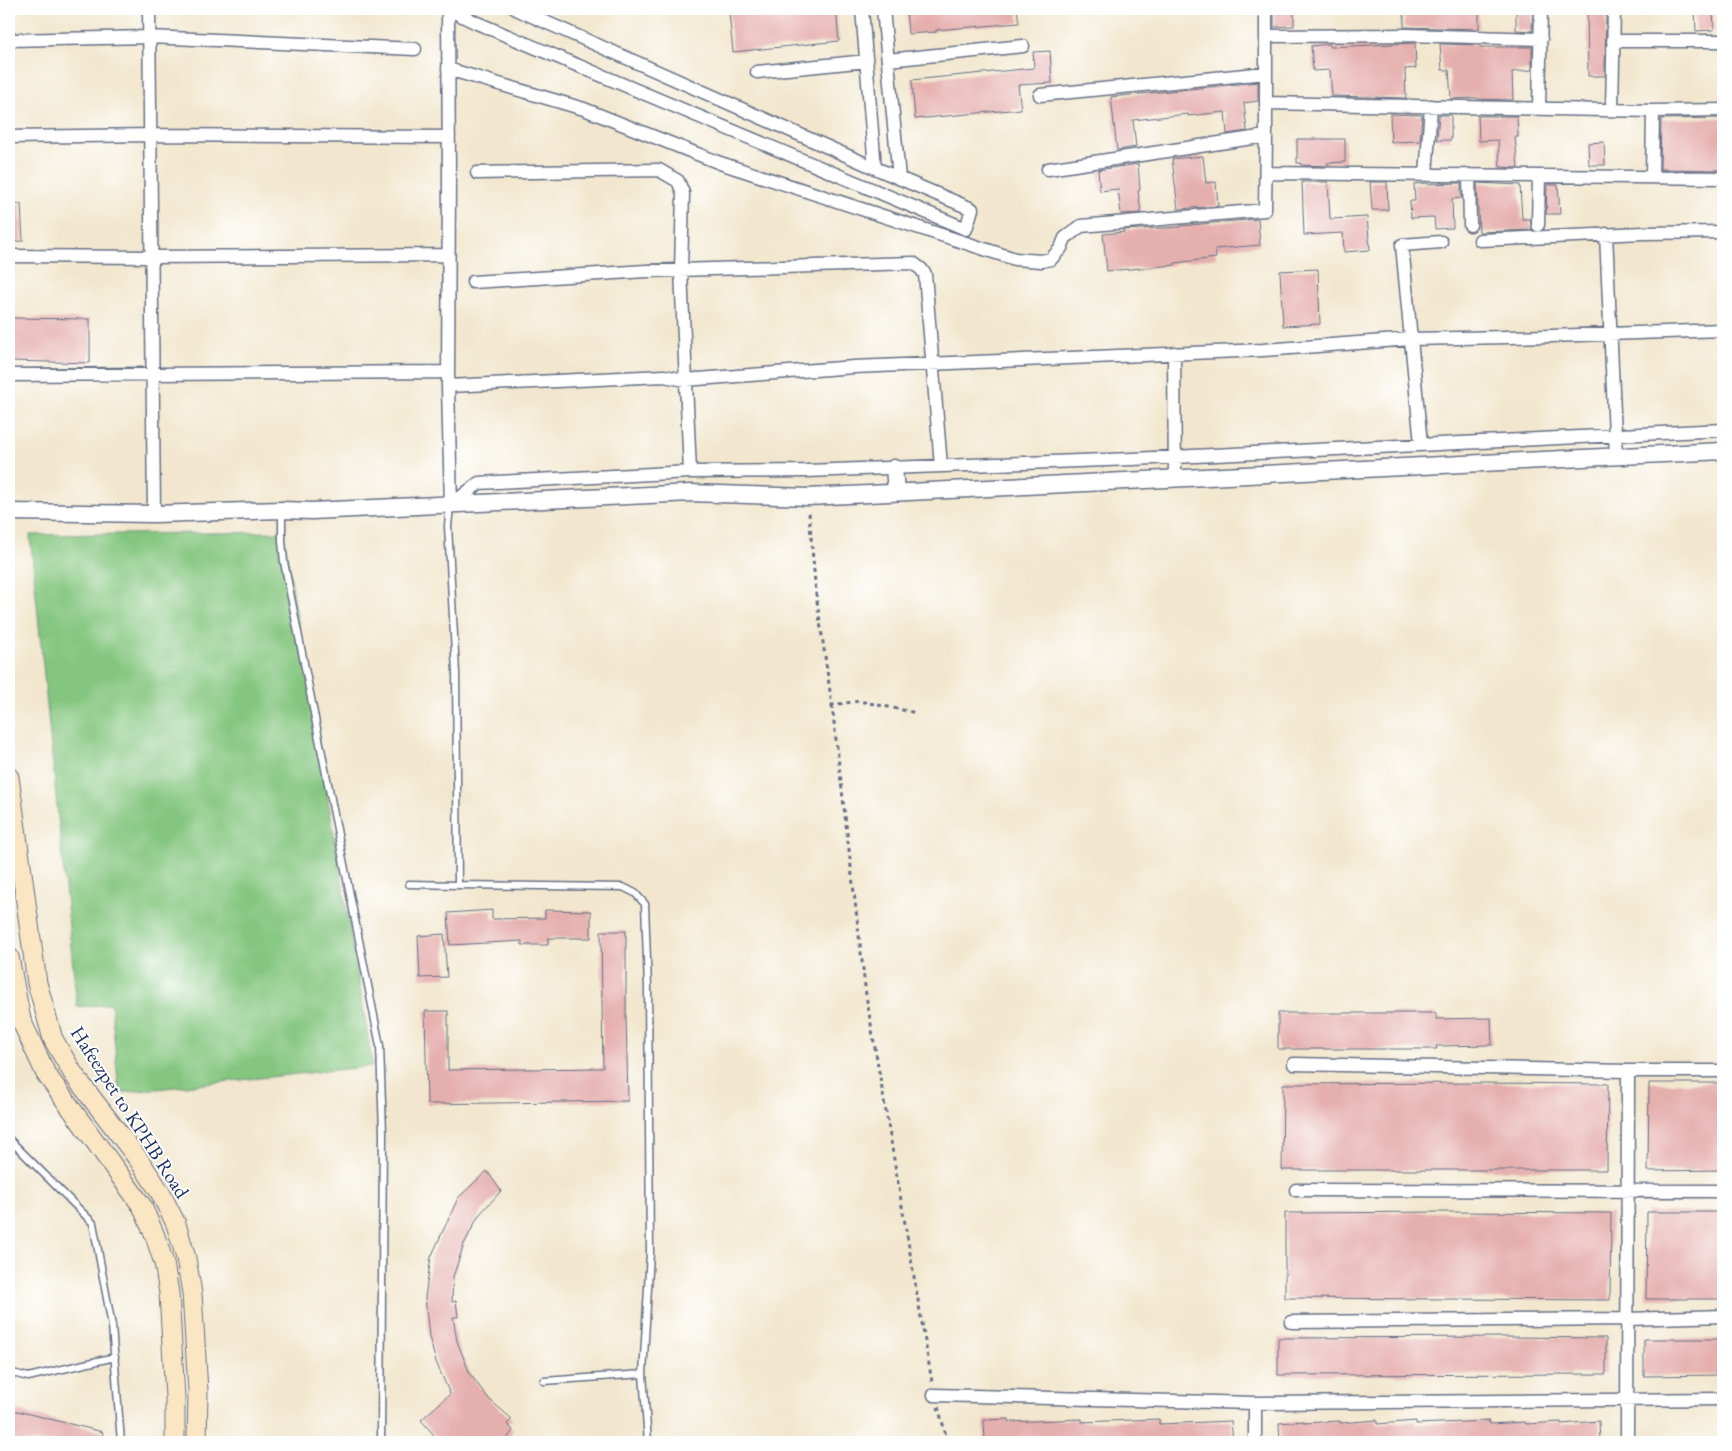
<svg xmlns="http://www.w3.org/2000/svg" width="1732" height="1451" font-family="'EB Garamond',serif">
<rect width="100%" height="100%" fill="#fff"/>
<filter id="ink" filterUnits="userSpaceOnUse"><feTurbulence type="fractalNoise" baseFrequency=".02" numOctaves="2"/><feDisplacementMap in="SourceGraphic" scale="10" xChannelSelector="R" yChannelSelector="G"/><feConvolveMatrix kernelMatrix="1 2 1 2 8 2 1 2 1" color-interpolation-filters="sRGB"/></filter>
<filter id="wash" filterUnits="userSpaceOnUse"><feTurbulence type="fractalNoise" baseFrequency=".0096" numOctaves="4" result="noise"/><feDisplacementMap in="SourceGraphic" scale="20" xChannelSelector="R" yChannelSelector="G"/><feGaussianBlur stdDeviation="1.12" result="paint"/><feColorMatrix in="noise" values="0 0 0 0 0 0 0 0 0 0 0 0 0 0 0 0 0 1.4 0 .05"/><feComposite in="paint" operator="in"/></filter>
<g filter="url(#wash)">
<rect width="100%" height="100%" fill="#f2e7ce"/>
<path fill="#84c67f" stroke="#507a6e" d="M283 532 373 1066 119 1093 111 1004 77 1007 30 535Z"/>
<g id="blocks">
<path fill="#e5afad" d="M767 9H836L839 41 733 52 729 13Z
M906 9H1017L1019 23 936 30V32L908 34Z
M1274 9H1294V26L1274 27Z
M1404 9H1479V29L1404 27Z
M1516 9H1533L1532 31 1516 30Z
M1587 9H1606L1605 76H1588Z
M1695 10H1713L1714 30 1696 31Z
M1415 43 1416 68 1405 69 1406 98 1332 96 1330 70 1313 71 1311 46 1330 44V47Z
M1440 44 1480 45V47H1532V70L1512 72 1513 100 1477 99V98L1451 99 1449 70H1442Z
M1050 51 1052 83 1018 85 1021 109 915 119 912 80 1034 68 1033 52Z
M1258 82V101L1244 103 1247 131 1227 134 1225 112 1188 116V114L1133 120 1136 147 1117 150 1111 97Z
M1390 114 1422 115 1420 141 1391 142Z
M1439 115H1451V140H1437Z
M1478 116H1517L1518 137H1515L1518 168 1500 167 1498 140 1479 141Z
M1723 118V170L1660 169 1661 119Z
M1297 139H1345V162L1327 163 1328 166 1301 165V163H1297Z
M1604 142 1605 165H1589L1588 143Z
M1203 156 1206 183 1216 182 1218 206 1178 209 1172 159Z
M1138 164 1140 190 1138 191 1141 213 1121 214 1118 189 1100 191 1098 170Z
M1302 182H1328L1330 218 1331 219 1367 217 1370 250 1344 252 1343 233 1304 235Z
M1370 182H1387L1388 210H1372Z
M1427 183V184L1461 183V198L1452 199 1453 228 1435 229 1434 217 1411 218 1410 201H1415L1414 184Z
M1477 183 1520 185 1522 219H1530L1532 230 1479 232Z
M1547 185H1558L1560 214H1546Z
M21 204 23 241 9 242V205Z
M1258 219 1260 245 1215 249 1216 258 1175 263V265L1107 271 1103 234 1124 232 1123 230 1180 227V226Z
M1318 269 1320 324 1283 326 1280 271Z
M9 318 90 319V363L9 361Z
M492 910V919L545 918V910L591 911V938H548V945H522V941L450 945 448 913Z
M601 931H626V1015L628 1101 427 1104 425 1011H448V1070L603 1068Z
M444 934 447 977 420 978 418 936Z
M1278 1013H1436V1019L1491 1018 1492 1045 1436 1046 1437 1049H1278Z
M1477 1083 1608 1084 1607 1170H1282L1283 1084Z
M1649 1083H1723V1170L1648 1171Z
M487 1171 501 1191 479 1215 464 1244 453 1277 452 1302 456 1301 458 1317H453L457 1341 470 1374 489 1399 512 1419 507 1424 513 1430 505 1442H440L421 1420 450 1394 436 1362 429 1337 425 1297 431 1257 458 1198Z
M1447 1212 1611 1213 1610 1300 1285 1298V1213Z
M1647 1212H1723V1299H1646Z
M1507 1337 1606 1338V1374L1278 1375V1338Z
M1644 1339H1723V1375L1644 1376Z
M9 1409 103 1432 101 1442H9Z
M1009 1419V1422L1082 1419V1422L1159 1419V1424L1231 1421 1233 1442H985L984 1420Z
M1377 1420V1424L1416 1421V1424L1489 1421 1490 1424 1525 1422 1526 1424 1561 1422V1424L1599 1421 1600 1442H1280L1279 1423 1304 1421V1423L1340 1421V1423Z"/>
</g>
</g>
<g filter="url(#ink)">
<use href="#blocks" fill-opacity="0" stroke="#666f85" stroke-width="1"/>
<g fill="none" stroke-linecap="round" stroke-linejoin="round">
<g stroke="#666f85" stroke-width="9">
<path id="service" d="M450 506 448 526 456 672 458 885 623 887 635 893 645 904 648 988 650 1253 643 1374 544 1381
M282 512V541L284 562 380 1046 383 1133 381 1442
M409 884 458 885
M9 1139 93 1223 112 1326 121 1442
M9 1372 28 1377 115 1357
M643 1374 648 1442"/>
</g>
<g stroke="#666f85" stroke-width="15">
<path id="minor" d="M149 9 154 514
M448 9 477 23 966 229 972 209 875 168 516 9
M448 9 449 175 448 386 451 505
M862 9 875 168
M883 9 899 178
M1266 36 1407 35 1541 39
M9 40 149 37 415 49
M1613 41H1723
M888 60 1023 46
M448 69 584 109 720 163 1015 259 1041 261 1051 259 1061 248 1065 238 1081 226 1265 210 1266 136V9
M757 72 867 61
M1040 95 1266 73
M1267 103 1653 111 1723 110
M1539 109 1541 9
M1612 110 1614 9
M9 137 153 135 449 137
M1048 169 1266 136
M477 173 659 170 678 181 683 193 681 271 690 472
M1266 173 1723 178
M1426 175 1431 106
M1469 175 1470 225
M1652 177 1653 111
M1538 225 1539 176
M1606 234 1616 457
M1480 240 1644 233 1723 232
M9 256 150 257 448 255
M473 282 646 271 913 263 921 269 925 274 941 466
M1174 353 1175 479
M9 375 448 372
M448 386 664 376 685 380 854 367 1263 350 1411 339 1551 336 1723 330
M1421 444 1402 245 1441 242
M451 505 479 483 690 472 806 471 1133 459 1723 430
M1294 1064 1628 1071
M1296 1190 1723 1191
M1291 1322 1627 1319 1723 1316
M934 1395 1255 1403
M1255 1442V1403L1723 1399
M1627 1442 1628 1071H1723"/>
</g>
<g stroke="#666f85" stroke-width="19">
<path id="tertiary" d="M894 468 896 492
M9 512 154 514 282 510 312 511 691 493 808 497 1723 451"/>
</g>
<g stroke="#666f85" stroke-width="21">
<path id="secondary" d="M9 777 37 983 53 1039 74 1075 139 1160 160 1192 176 1224 186 1258 192 1293 198 1391 197 1442
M9 957 21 1020 46 1074 142 1206 155 1236 164 1263 169 1293 175 1397V1442"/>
</g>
<path stroke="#666f85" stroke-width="3" stroke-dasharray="4 4" stroke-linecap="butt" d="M809 513 816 594 832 705 859 701 917 713
M832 705 866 995 932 1382
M938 1407 948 1442"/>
<use href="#service" stroke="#fff" stroke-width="6"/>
<use href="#minor" stroke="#fff" stroke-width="12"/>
<use href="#tertiary" stroke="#fff" stroke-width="16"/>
<use href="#secondary" stroke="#fbe6c3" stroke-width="19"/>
</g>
</g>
<g text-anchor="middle" stroke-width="4" stroke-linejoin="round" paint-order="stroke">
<g font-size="20" fill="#1b2f5e" stroke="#fff">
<text transform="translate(130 1112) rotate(57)" y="7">Hafeezpet to KPHB Road</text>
</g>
</g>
<rect width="1732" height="1451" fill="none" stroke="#fff" stroke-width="30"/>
</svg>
